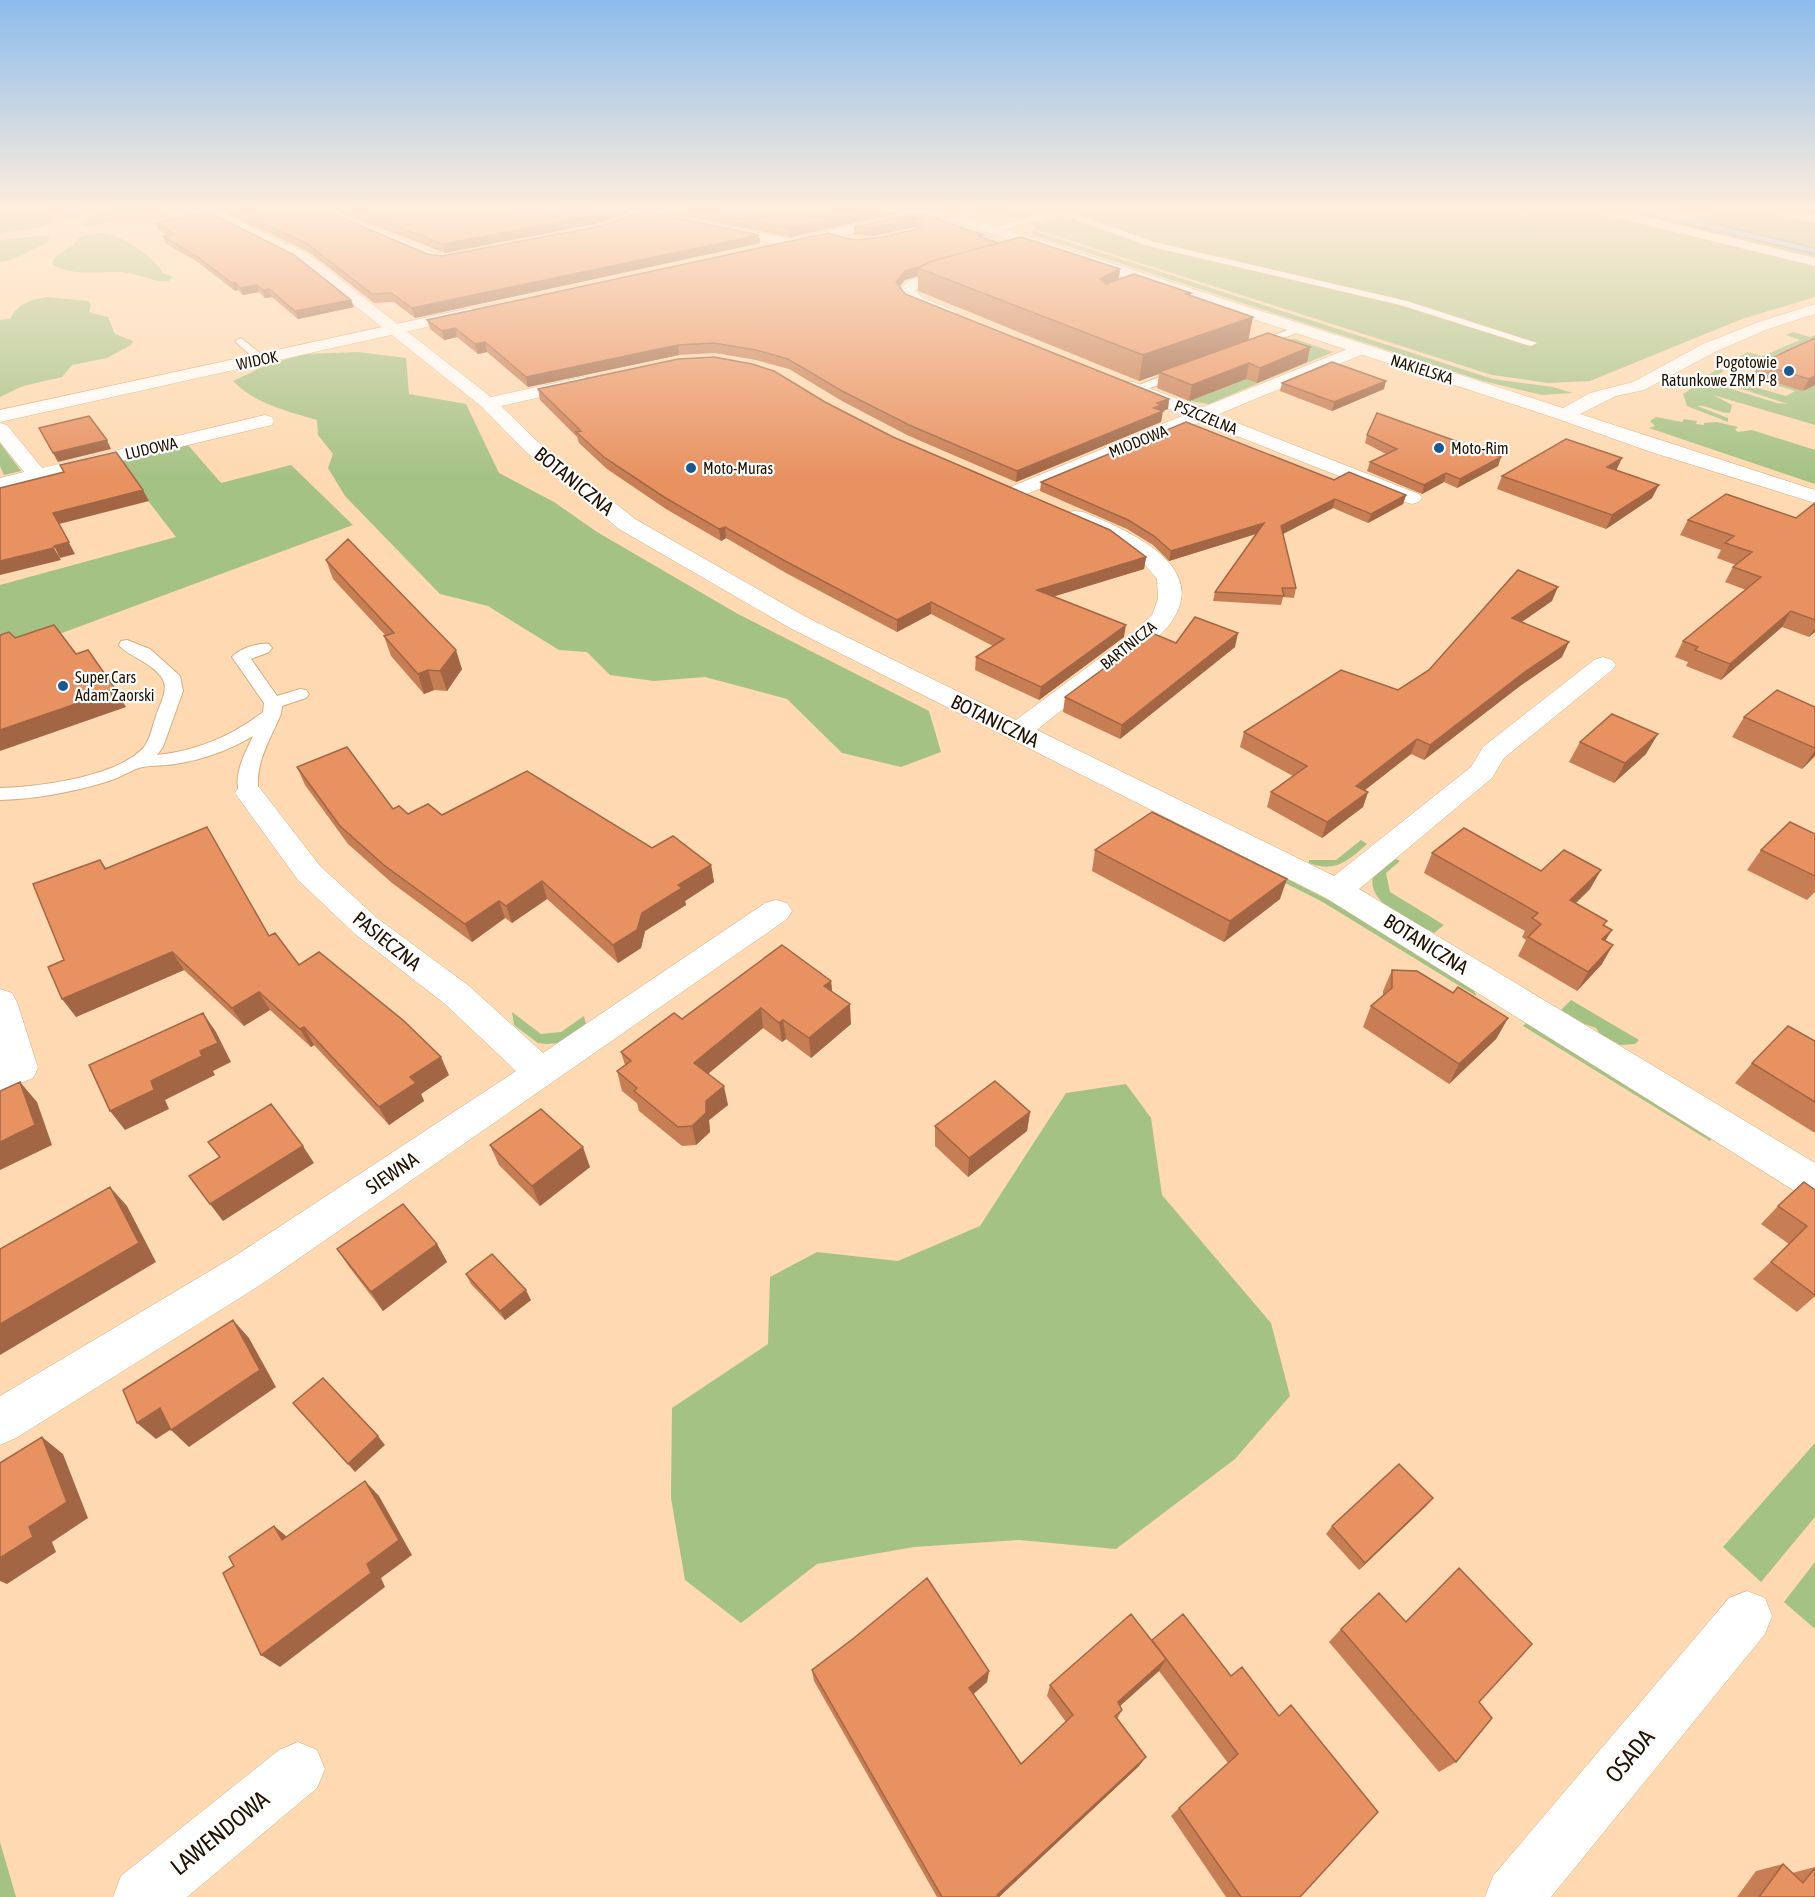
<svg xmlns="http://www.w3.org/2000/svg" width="1815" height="1897" font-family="'Asap Condensed',sans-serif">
<rect width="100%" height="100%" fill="#fed9b1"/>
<path fill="#a5c285" d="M23 211H72C63 214 58 217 52 222 42 229 12 231 0 233V214Z
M95 211H175C162 226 132 217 114 220 105 222 97 226 87 227L81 223Z
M969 211H1631L1675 222 1681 211H1772L1815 222V297L1742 319 1590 381 1548 383 1492 375 1034 229 1033 224 1053 218C1037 211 1033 217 1016 218 1000 218 985 216 969 211Z
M1031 230 1493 379 1553 387 1573 393 1542 395 1483 381 1033 235Z
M99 233C118 232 153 256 163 273L173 277 169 281C152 283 139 273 122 272 98 271 73 277 52 264L55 257 72 246 80 237Z
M39 236H49L48 243C29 249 22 259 0 262V240Z
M47 297 88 301 91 305 89 312 108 317 115 334 133 341 131 345 107 358 72 365 62 377 23 386 0 397V320L10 319C18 303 31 300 47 297Z
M1793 332 1810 337 1815 335V344L1763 368 1736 360 1747 352 1762 356 1800 340 1786 335Z
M1295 339 1333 352 1209 404 1188 401 1214 390 1195 374 1226 386 1296 359 1281 340Z
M358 352 406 358 409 394 466 404 499 473 554 502 597 532 738 614 929 711 941 752 901 767 842 753 787 699 705 677 654 681 610 675 587 652 559 650 488 606 440 594 345 496 328 468 333 454 318 435 317 420C287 411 255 404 233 381L269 364 306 354Z
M1719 368 1724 371 1715 376 1786 396 1795 391 1776 385 1780 384 1804 391 1815 385V425L1713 395 1732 405 1730 413C1718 413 1706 404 1697 406L1728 418V422L1687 406 1683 394 1699 383H1712L1777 403 1788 404 1705 377Z
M1656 417 1682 422 1684 419 1697 421 1696 424 1704 425V423L1717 422 1738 427 1735 430 1738 432 1752 430 1815 450V484L1649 428 1655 426 1650 421Z
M0 443 21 471 4 475 0 466Z
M188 445 221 483 291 465 353 525 0 656V585L176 537 118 462Z
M1361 840 1367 844C1348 861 1335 873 1309 863V860H1336Z
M1393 857 1400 861 1386 873 1390 892 1444 925 1434 933C1414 922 1366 905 1373 876Z
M1255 868H1266L1338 905 1473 985 1476 996 1321 901Z
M1571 1000 1639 1040 1635 1044 1620 1045 1600 1034 1596 1028 1582 1023 1561 1010Z
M512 1012 541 1034 561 1032 584 1016 588 1033 558 1043 547 1044 538 1043 514 1025Z
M1529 1020 1715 1134 1710 1141 1523 1026Z
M1126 1084 1151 1118 1162 1195 1271 1323 1290 1396 1235 1459 1116 1549 1019 1540 914 1547 817 1564 741 1623 685 1580 671 1498 672 1408 768 1344 770 1277 817 1252 898 1261 980 1226 1066 1093Z
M1815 1443V1517L1761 1582 1723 1547Z
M1815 1562V1629L1784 1602Z
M0 1842 16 1897H0Z"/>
<path fill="#a0c9f3" stroke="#7a92aa" stroke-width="1.5" d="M1631 211H1673L1740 230 1815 248V254Z"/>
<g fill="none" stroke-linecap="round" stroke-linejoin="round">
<g stroke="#d9ac7a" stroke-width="2">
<path id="lane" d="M1052 211H1067L1154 242 1407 301 1537 343 1531 346 1527 345 1400 305 1148 246 1060 214 995 232 990 229Z
M1298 326 1304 329 1302 331 1253 349H1245L1243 347Z
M241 338 265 357V361H257L237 343 235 341Z
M1187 366 1191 367V373L1139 392H1131L1129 389Z
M127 640 150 649 180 676 183 691 163 747 157 755C196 751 232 736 263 712L264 703 232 657C239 649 258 642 269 644L272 648 269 652 251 659 277 696 300 689 306 690 309 694 306 698 282 706 281 714C271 738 253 766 259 793L256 797 249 799 242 797C230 780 245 753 253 736 230 750 202 760 175 764 165 766 153 765 143 767 132 769 120 778 109 781 73 792 37 799 0 800V788C38 787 118 777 144 747 151 738 153 723 157 713 161 702 169 689 162 678 154 664 126 655 119 645L121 641Z"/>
</g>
<g stroke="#d9ac7a" stroke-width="1">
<path id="street" d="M202 211H219L308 254 491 397 583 377 589 378 592 382 589 386 501 406 538 442 635 519 808 618 1016 720 1132 634 1152 615 1158 599 1157 579 1141 560 1110 541 1067 522 1064 517 1067 512 1075 511 1083 512C1125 529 1215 566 1169 625 1153 645 1130 659 1109 674 1084 692 1060 711 1037 730L1334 876 1471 767 1483 747 1594 660 1603 657 1612 660 1616 665 1612 670 1504 758 1492 778 1359 889 1815 1163V1200L1801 1195 1326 898 790 628 619 529 524 450 482 407 298 260Z
M316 211H333L437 254 450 255 472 251 479 255 477 258 450 263 430 261Z
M627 211H651L790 239 797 243 790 247 634 215Z
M1600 211H1622L1815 258V266L1602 214Z
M1774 211H1796L1815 215V223L1776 214Z
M961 265 968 269 966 272 920 286 915 291 923 298 955 311 957 314 955 317C939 321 908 303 898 291L910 280Z
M1360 344 1366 345 1368 349 1366 353 1217 415 1419 494 1422 498 1419 502 1412 504 1405 502 1201 422 1022 496 1015 498 1008 496 1005 492 1008 488 1184 415 1121 390 1118 386 1121 382H1133L1201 408Z
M265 415 272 417 274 421 272 425 0 490V478L24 472 0 442V423L7 425 42 468Z
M249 784 259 787 320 866 377 918 469 986 543 1053 765 903 776 900 787 903 792 911 787 919 265 1282 16 1438 0 1445V1396L235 1256 516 1071 445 1004 355 934 298 880 235 793 239 787Z
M0 989 12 993 17 1002 38 1068 33 1078 0 1091Z
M1747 1591 1765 1598 1772 1616 1765 1634 1551 1897H1485L1493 1876 1729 1598Z
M298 1742 317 1750 325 1769 317 1788 187 1897H113L121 1876 279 1750Z"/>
</g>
<g stroke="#d9ac7a" stroke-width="1">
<path id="secondary" d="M919 211H950L1563 408 1590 393 1633 382 1703 344 1756 323 1815 304V314L1768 329 1715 352 1644 390 1616 396 1580 414 1815 490V503L1651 452 1558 419 936 215 788 248 781 244 788 240Z
M470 308 476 310 478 313 476 316 0 422V410Z"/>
</g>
<use href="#lane" fill="#fff" fill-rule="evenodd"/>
<use href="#street" fill="#fff" fill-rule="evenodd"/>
<use href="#secondary" fill="#fff" fill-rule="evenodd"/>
</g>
<path fill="#c87e54" d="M222 211H326L427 254 442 256 759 235 760 243 415 318 394 302 374 303 309 252Z
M338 211H627V213L599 223 445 253Z
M660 211H898V213L790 237Z
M1801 211H1815V214Z
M920 213 983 235V238L998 243 1120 269 1118 280 1191 293 1190 296 1248 340 1310 347 1307 362 1257 383 1246 379 1189 401 1157 388 1159 374 1139 381 918 291V276L905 280 899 287 905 294 1169 399 1168 409 1162 411 1161 422 1016 482 909 436 842 401 789 369 756 360 715 353 679 355 528 387 487 352 478 354 457 337 444 340 430 329 427 320 844 238 857 240 883 237 919 228 915 227 872 236 854 235V227Z
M155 223 354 307 298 319 272 297 265 298 259 292 243 295 238 290 235 291 199 263 165 243 163 236 168 235 158 230Z
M1815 338V385L1803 391 1753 376 1759 364Z
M1282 383 1384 389 1332 411 1280 391Z
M538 389 825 402 893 437 1146 557 1144 569 1054 596 1124 637 1039 700 975 670 976 657 993 646 931 614 897 632 786 573 726 538 721 541 666 509 607 469 579 443 577 437 540 400Z
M1367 435 1501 457 1498 466 1457 488 1444 482 1422 494 1367 471 1370 462 1386 454 1365 443Z
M1622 458 1616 470 1652 498 1606 529 1497 489 1502 476Z
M1334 480 1406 495 1403 504 1368 523 1333 508 1283 534 1296 588 1294 598 1283 597 1281 605 1213 601 1215 592 1256 534 1169 561 1153 545 1127 529 1040 491 1041 482Z
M1815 503V632L1809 637 1782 627 1721 680 1686 666 1688 662 1675 657 1683 641 1746 590 1725 582 1733 567 1736 565 1717 558 1721 550 1680 535 1688 520 1796 518Z
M326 560 462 669 447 691 434 690 424 694 391 656 384 636H386L333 579Z
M1552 601 1521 622 1562 657 1520 686 1424 760 1411 754 1365 790 1368 792 1363 807 1322 838 1267 807 1271 792 1293 776 1240 747 1244 732 1398 690Z
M1176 643 1235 647 1120 739 1063 712 1065 697Z
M1815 707V756L1802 769 1732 737 1744 717Z
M1580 742 1646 754 1614 783 1569 762Z
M297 767 393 809 408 814 442 815 652 848 711 865 714 882 685 901 686 905 645 931 641 948 618 963 547 899 512 923 505 918 472 942 392 883 348 844 305 785Z
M1815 834V892L1807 900 1747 870 1761 850Z
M1095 850 1280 899 1224 942 1092 871Z
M1432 853 1541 871 1590 889 1576 903 1607 921 1604 925 1612 930 1605 940 1602 964 1577 991 1518 956 1526 940 1522 937 1525 931 1424 873Z
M100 860 106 868 269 936 299 965 449 1075 421 1094 424 1101 389 1125 314 1045 311 1047 270 1010 244 1026 184 970 76 1017Z
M1392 970 1453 993 1508 1018 1496 1039 1449 1084 1363 1027 1371 1006 1383 996V991Z
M831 981 832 992 851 1024 811 1058 786 1039 782 1042 763 1028 708 1074 728 1105 709 1120 710 1132 696 1145 682 1146 639 1111 637 1103 622 1091 617 1071 625 1065 621 1052 682 1019Z
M1815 1041V1133L1735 1083 1752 1063Z
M1030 1112 1027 1131 968 1177 935 1146V1126Z
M490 1145 590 1167 540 1206 499 1165Z
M1815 1190V1298L1814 1297 1797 1312 1753 1279 1789 1244 1761 1224 1778 1206Z
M437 1244 447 1262 383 1311 350 1268 337 1249Z
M466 1274 531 1300 505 1320 471 1284Z
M1433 1498 1426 1506 1359 1570 1326 1534 1332 1526Z
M1459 1568 1479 1702 1456 1762 1439 1772 1329 1642 1341 1629 1406 1621Z
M1183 1614 1300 1897H1226L1171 1816 1179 1808 1228 1763 1159 1671 1120 1706 1122 1710 1117 1719 1139 1766 999 1897H937L814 1681 812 1670 989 1671 987 1682 973 1694 1021 1764 1066 1722 1047 1696 1050 1685 1152 1641Z
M1783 1864 1792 1873 1815 1867V1897H1737L1756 1871Z"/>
<path fill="#a26645" d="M609 211H627V213L599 223 445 253 443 244Z
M872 211H898V213L790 237 789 228Z
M915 218V227L872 236V228Z
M759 235 760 243 415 318 412 308Z
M999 243 918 268V276L905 280 896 291V282L905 271Z
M1120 269 1117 292 1098 302 1100 279Z
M235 282 238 290 235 291 232 283Z
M257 285 259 292 243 295 240 288Z
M269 289 272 297 265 298 263 290Z
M351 300 354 307 298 319 295 311Z
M1253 317 1248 342 1159 372V374L1139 381 1143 355Z
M455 328 457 337 444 340 442 331Z
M485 342 487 352 478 354 475 344Z
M678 345 679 355 528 387 526 377Z
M1310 347 1307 362 1257 383 1260 368Z
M1249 363 1246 379 1189 401 1192 385Z
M1815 376V385L1803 391 1809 379Z
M1386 381 1384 389 1332 411 1334 402Z
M1169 399 1168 409 1160 412 1163 411 1161 422 1016 482 1017 471 1154 408 1157 403Z
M107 440 111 449 58 462 53 453Z
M1501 457 1498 466 1457 488 1460 479Z
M1622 458 1616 471 1607 467Z
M1446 473 1444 482 1422 494 1424 485Z
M1659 485 1652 498 1606 529 1612 515Z
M143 490 149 501 59 524 75 554 60 558 54 546 53 513Z
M1406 495 1403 504 1368 523 1371 514Z
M1335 499 1333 508 1279 536 1281 526Z
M1264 523 1262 532 1169 561 1171 551Z
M725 527 726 538 721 541 719 529Z
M54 548 61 560 0 575V561Z
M1146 557 1144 569 1036 602 1037 590Z
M1558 587 1552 601 1506 633 1512 618Z
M931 602V614L897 632V620Z
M1791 611 1782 627 1721 680 1730 664Z
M1126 625 1124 637 1039 700 1041 687Z
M1815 628V632L1809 637Z
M1238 633 1235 647 1120 739 1122 725Z
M1569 642 1562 657 1520 686 1424 760 1430 745 1526 671Z
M456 650 462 669 447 691 440 671Z
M428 670 434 690 424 694 418 674Z
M116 690 126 707 0 751V730Z
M1658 734 1646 754 1614 783 1625 763Z
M1417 739 1411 754 1351 801 1356 786Z
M1815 750V756L1802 769Z
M1368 792 1363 807 1322 838 1327 822Z
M711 865 714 882 685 901 686 905 645 931 641 948 618 963 613 945 642 913 678 885Z
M1601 870 1590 889 1559 919 1570 900Z
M1287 879 1280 899 1224 942 1230 921Z
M542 881 547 899 512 923 506 906Z
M499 901 505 918 472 942 465 924Z
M1612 930 1600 949 1602 939Z
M1613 945 1602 964 1577 991 1588 972Z
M172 952 184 970 76 1017 62 999Z
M831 981 833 1000 824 986Z
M259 992 270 1010 244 1026 232 1008Z
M850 1004 851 1024 811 1058 809 1038Z
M761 1008 763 1028 698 1082 694 1063Z
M203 1013 216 1032 231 1062 213 1071 215 1075 165 1100 169 1109 125 1130 110 1111 151 1081 200 1051Z
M1508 1018 1496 1039 1449 1084 1459 1064Z
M783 1020 786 1039 782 1042 779 1023Z
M304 1027 314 1045 311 1047 300 1029Z
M441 1057 449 1075 421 1094 424 1101 389 1125 379 1107 410 1077Z
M20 1082 37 1102 52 1145 0 1170V1142Z
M724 1086 728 1105 709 1120 710 1132 696 1145 692 1126 706 1101Z
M1030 1112 1027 1131 968 1177 969 1158Z
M303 1146 314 1163 223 1221 210 1204Z
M583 1147 590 1167 540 1206 532 1186Z
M110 1187 127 1206 156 1262 0 1355V1324Z
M437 1244 447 1262 383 1311 371 1292Z
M526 1290 531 1300 505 1320 500 1311Z
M233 1320 249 1338 276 1387 189 1447 171 1430Z
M160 1408 178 1425 156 1439 137 1423Z
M378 1436 385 1445 355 1472 348 1464Z
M42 1437 63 1454 88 1518 52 1542 56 1552 7 1584 0 1581V1558L29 1527Z
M365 1481 379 1496 412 1555 381 1578 385 1587 280 1667 261 1655 367 1564Z
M1433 1498 1426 1506 1359 1570 1365 1563Z
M274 1526 291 1540H282Z
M1166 1659 1159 1671 1112 1713 1118 1702Z
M989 1671 987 1682 968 1699 969 1688Z
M1146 1757 1139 1766 999 1897 997 1895Z"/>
<path fill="#e89262" stroke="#a26645" stroke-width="1.5" d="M236 211H326L427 254 442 256 602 226 644 211 759 235 412 308 391 293 372 294 306 243Z
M357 211H609L598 215 443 244Z
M700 211H872L789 228Z
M209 212 294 255 351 300 295 311 269 289 263 290 257 285 240 288 235 282 232 283 196 256 163 236 175 234 155 223Z
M920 213 983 235 978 236 998 243 929 262 923 266 905 271 896 282 905 294 1169 399 1157 403 1161 405 1154 408 1163 411 1017 471 909 425 842 391 788 359 756 350 714 343 678 345 526 377 485 342 475 344 455 328 442 331 427 320 828 233 844 238 857 240 883 237 920 228 921 220 915 218 872 228 854 227Z
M1021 237 1120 269 1100 279 1106 284 1134 274 1191 293 1186 294 1253 317 1143 355 918 268 929 262Z
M1268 333 1310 347 1260 368 1249 363 1192 385 1159 372Z
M1815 338V376L1809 379 1759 364Z
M714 357 752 364 774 371 825 402 893 437 1110 530 1146 557 1037 590 1126 625 1041 687 976 657 1004 639 931 602 897 620 785 561 725 527 719 529 664 497 605 458 576 432 581 431 538 389 678 359Z
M1332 362 1386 381 1334 402 1282 383Z
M1377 413 1501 457 1460 479 1446 473 1424 485 1370 462 1397 449 1367 435Z
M89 416 107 440 53 453 39 428Z
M1186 422 1334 480 1349 472 1406 495 1371 514 1335 499 1281 526 1296 588H1282L1284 596 1215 592 1264 523 1171 551 1154 536 1128 520 1041 482Z
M1566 439 1622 458 1607 467 1659 485 1612 515 1502 476Z
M116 452 143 490 53 513 69 542 54 546V548L0 561V488L64 472 60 465Z
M1726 494 1796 518 1815 503V620L1791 611 1730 664 1695 650 1698 647 1683 641 1761 577 1733 567 1752 552 1725 543 1734 536 1688 520Z
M348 539 456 650 440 671 428 670 418 674 384 636 394 633 326 560Z
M1518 570 1558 587 1512 618 1569 642 1526 671 1430 745 1417 739 1356 786 1368 792 1327 822 1271 792 1307 766 1244 732 1341 670 1398 690 1429 670Z
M1195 617 1238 633 1122 725 1065 697 1152 633 1176 643Z
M54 625 76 654 88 650 116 690 0 730V635L9 632 15 638Z
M1777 690 1815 707V748L1744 717Z
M1612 714 1658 734 1625 763 1580 742Z
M347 747 393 809 399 806 408 814 428 804 442 815 527 771 652 848 673 836 711 865 678 885 682 888 642 913 637 930 613 945 542 881 506 906 499 901 465 924 385 866 340 826 297 767Z
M1152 812 1287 879 1230 921 1095 850Z
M1790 822 1815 834V876L1761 850Z
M207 827 269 936 275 933 299 965 319 952 404 1021 441 1057 410 1077 416 1083 379 1107 304 1027 300 1029 259 992 232 1008 172 952 62 999 48 967 64 960 33 884 100 860 105 869Z
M1464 828 1541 871 1564 850 1601 870 1570 900 1607 921 1603 925 1612 930 1602 939 1613 945 1588 972 1528 937 1541 924 1532 918 1538 913 1432 853Z
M782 945 831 981 824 986 850 1004 809 1038 783 1020 779 1023 761 1008 694 1063 724 1086 706 1101V1113L692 1126 678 1127 634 1091 637 1088 617 1071 631 1061 621 1052 674 1013 682 1019Z
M1392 970 1417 971 1453 993 1458 987 1508 1018 1459 1064 1371 1006 1392 988Z
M203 1013 218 1043 200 1051 202 1056 151 1081 154 1090 110 1111 89 1065Z
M1788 1026 1815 1041V1102L1752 1063Z
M995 1081 1030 1112 969 1158 935 1126Z
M20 1082 35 1125 0 1142V1091Z
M271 1104 303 1146 210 1204 189 1176 220 1157 208 1142Z
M541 1109 583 1147 532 1186 490 1145Z
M1804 1182 1815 1190V1295L1771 1262 1807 1226 1778 1206Z
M110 1187 139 1243 0 1324V1249Z
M403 1204 437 1244 371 1292 337 1249Z
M492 1254 526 1290 500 1311 466 1274Z
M233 1320 260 1370 171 1430 160 1408 137 1423 123 1390Z
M323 1378 378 1436 348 1464 293 1403Z
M42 1437 67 1502 29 1527 33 1537 0 1558V1463Z
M1399 1464 1433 1498 1365 1563 1332 1526Z
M365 1481 399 1540 367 1564 371 1573 261 1655 223 1573 234 1566 229 1557 274 1526 282 1540Z
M1459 1568 1532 1644 1479 1702 1492 1718 1456 1762 1341 1629 1379 1593 1406 1622Z
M927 1578 989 1671 969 1688 1021 1764 1073 1715 1050 1685 1131 1614 1166 1659 1118 1702 1122 1710 1115 1716 1146 1757 997 1895 999 1897H942L812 1670 854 1638Z
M1183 1614 1231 1676 1242 1667 1279 1716 1291 1705 1378 1812 1300 1897H1241L1179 1808 1238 1754 1152 1640Z
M1783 1864 1803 1883 1815 1868V1897H1759Z"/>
<linearGradient id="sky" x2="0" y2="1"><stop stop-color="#8bbcec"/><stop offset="0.44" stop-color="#ffeedc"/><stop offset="1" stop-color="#ffeedc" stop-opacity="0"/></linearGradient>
<rect width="1815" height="476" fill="url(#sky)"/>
<g fill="#1a598f" stroke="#fff" stroke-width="2">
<circle cx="1789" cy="371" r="6"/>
<circle cx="1439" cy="448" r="6"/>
<circle cx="691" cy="468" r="6"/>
<circle cx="63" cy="686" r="6"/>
</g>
<g text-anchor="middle" stroke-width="4.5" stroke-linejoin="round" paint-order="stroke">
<g font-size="16" fill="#221201" stroke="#fff">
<text transform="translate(257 360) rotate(-12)" y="6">WIDOK</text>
<text transform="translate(1422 369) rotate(18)" y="6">NAKIELSKA</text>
<text transform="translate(1206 417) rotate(22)" y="6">PSZCZELNA</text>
<text transform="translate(1138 441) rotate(-22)" y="6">MIODOWA</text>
<text transform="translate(151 448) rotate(-13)" y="6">LUDOWA</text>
<text transform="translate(1128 645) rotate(-39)" y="6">BARTNICZA</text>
</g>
<g font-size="16" fill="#221201" stroke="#fff" text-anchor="start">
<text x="1777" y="368" text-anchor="end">Pogotowie<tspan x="1777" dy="18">Ratunkowe ZRM P-8</tspan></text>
<text x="1451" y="454">Moto-Rim</text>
<text x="703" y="474">Moto-Muras</text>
<text x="75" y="683">Super Cars<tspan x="75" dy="18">Adam Zaorski</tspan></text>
</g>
<g font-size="20" fill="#221201" stroke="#fff">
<text transform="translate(574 481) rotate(39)" y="7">BOTANICZNA</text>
<text transform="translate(995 721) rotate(26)" y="7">BOTANICZNA</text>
<text transform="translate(387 941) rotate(39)" y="7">PASIECZNA</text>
<text transform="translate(1426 944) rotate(32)" y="7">BOTANICZNA</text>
<text transform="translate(392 1173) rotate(-34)" y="7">SIEWNA</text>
</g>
<g font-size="24" fill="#221201" stroke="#fff">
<text transform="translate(1630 1756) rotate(-50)" y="8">OSADA</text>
<text transform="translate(220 1833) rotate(-39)" y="8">LAWENDOWA</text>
</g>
</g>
</svg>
